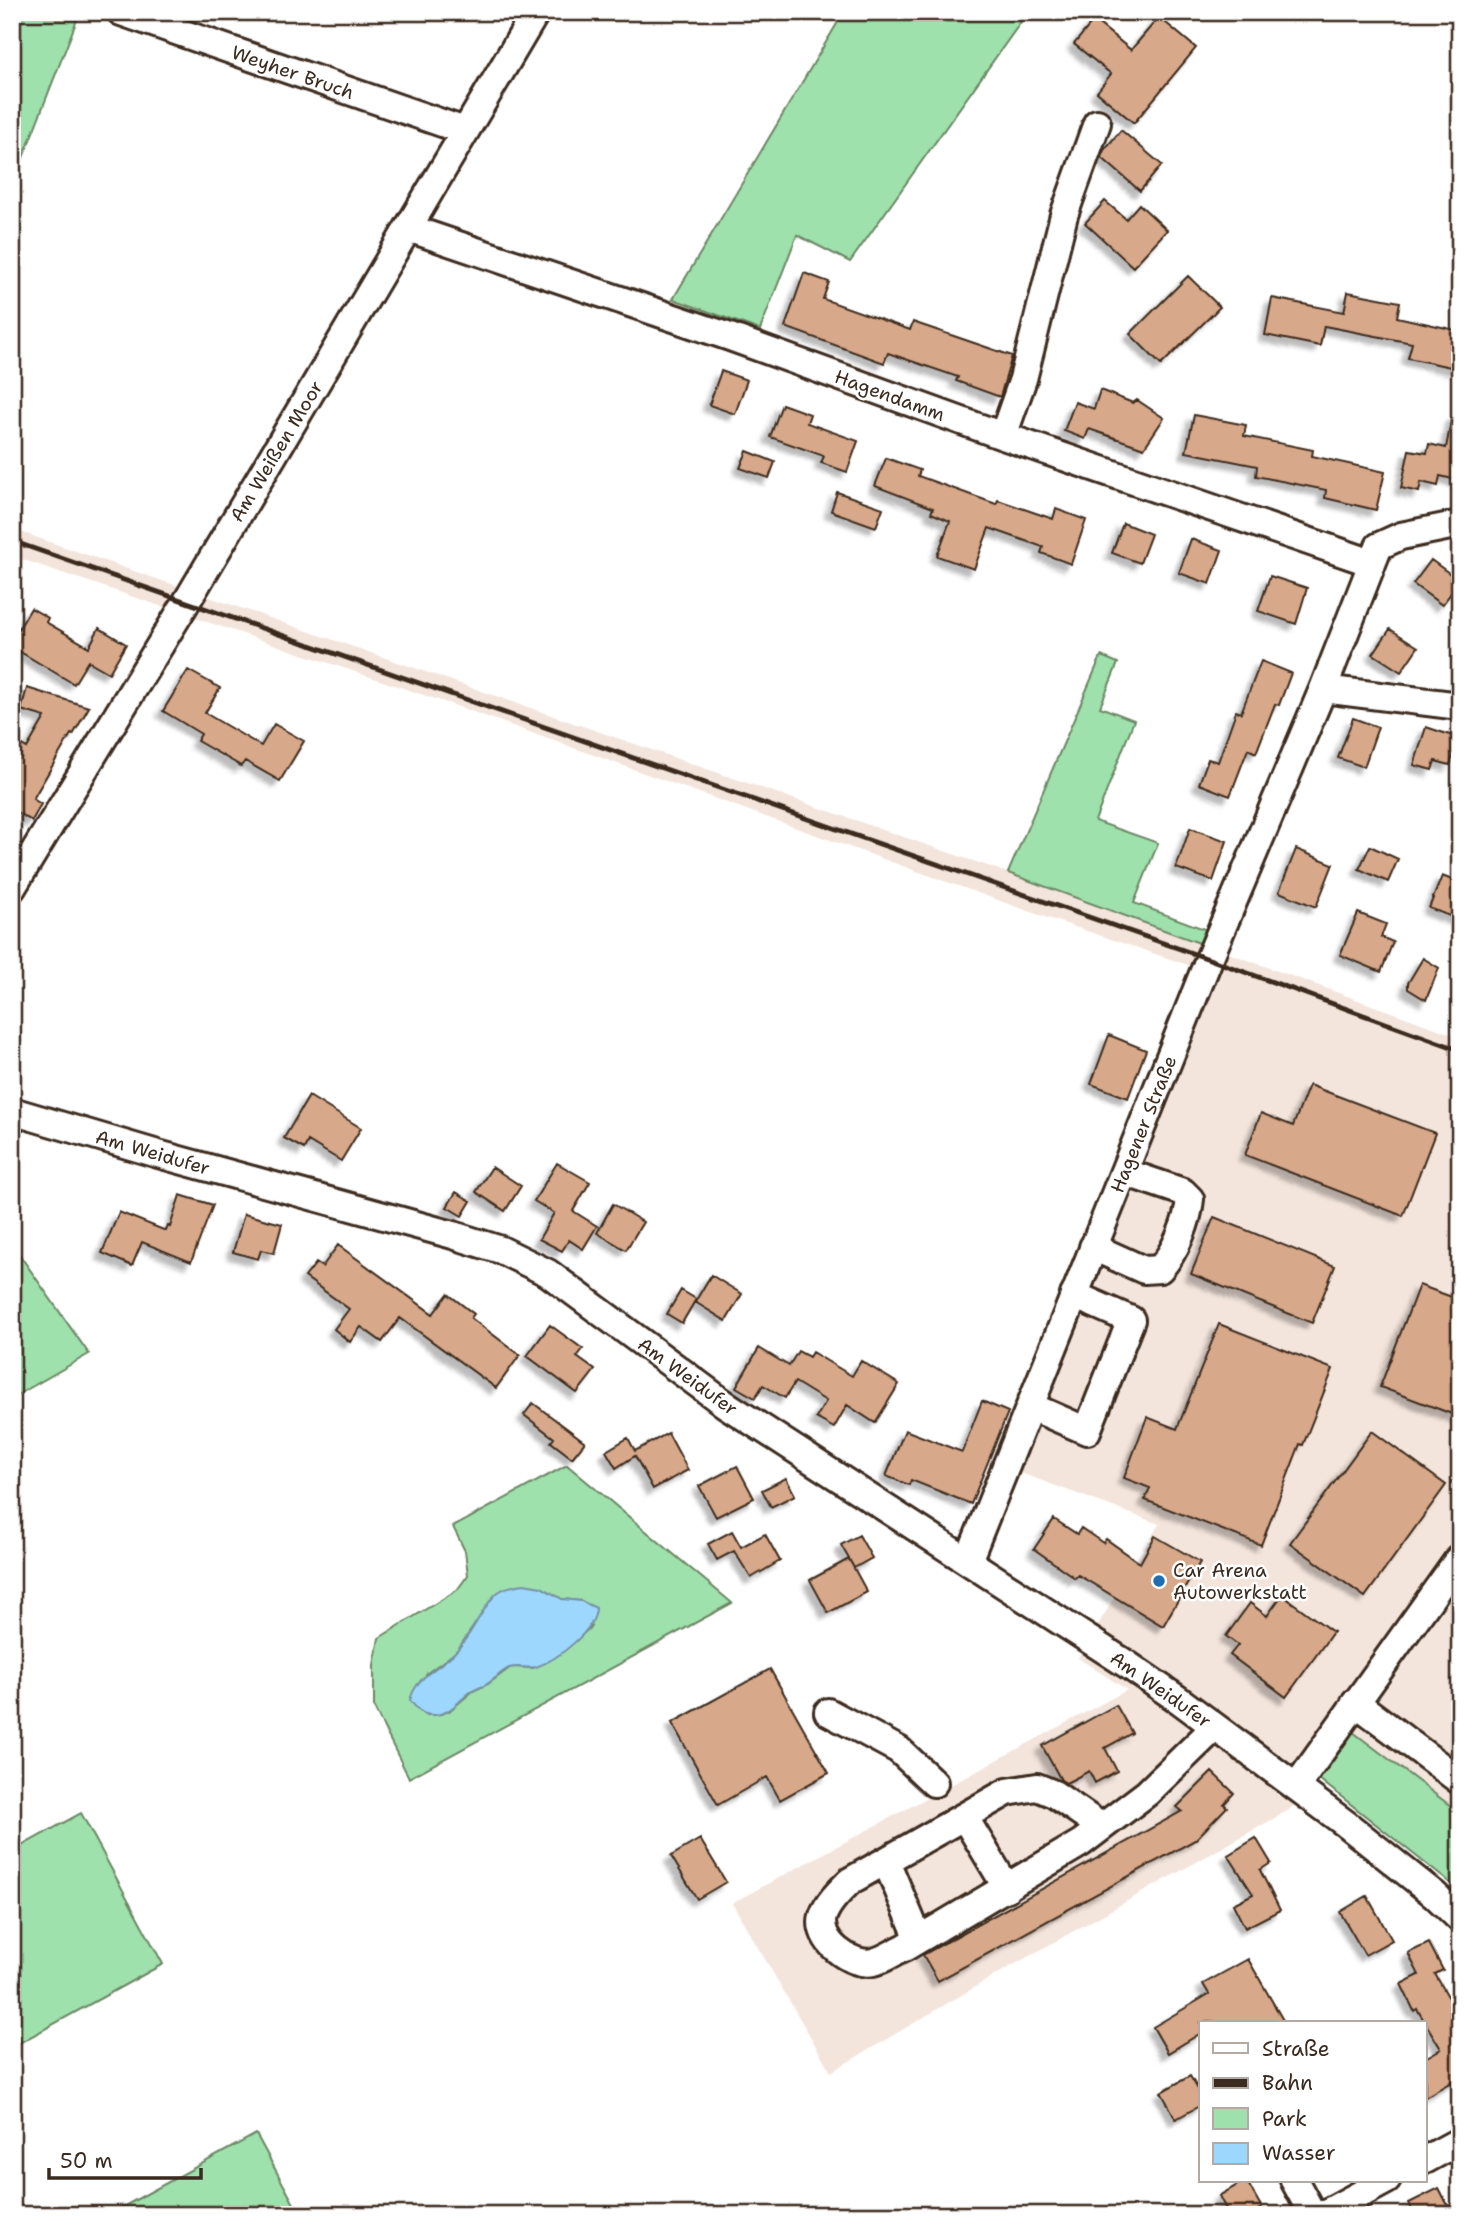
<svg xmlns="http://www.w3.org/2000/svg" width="1472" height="2227" font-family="'Shantell Sans',sans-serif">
<defs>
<filter id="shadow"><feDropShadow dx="-6" dy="6" stdDeviation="2" flood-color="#0004"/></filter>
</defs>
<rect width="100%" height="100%" fill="#fff"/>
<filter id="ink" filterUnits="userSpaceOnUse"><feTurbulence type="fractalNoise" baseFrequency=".0143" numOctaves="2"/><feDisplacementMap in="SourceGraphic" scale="14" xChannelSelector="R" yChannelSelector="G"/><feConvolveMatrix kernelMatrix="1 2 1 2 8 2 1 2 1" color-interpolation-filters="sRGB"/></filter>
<g filter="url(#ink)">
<path fill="#f3e5dc" d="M12 529 1008 873 1460 1037V1813L1353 1733 1319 1779 1289 1810 992 1977 831 2072 732 1903 1127 1690 1078 1658 1159 1524 999 1465 1018 1393 1136 1122 1197 968 1045 917 465 709 12 556Z"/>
<path fill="#9ee1ac" stroke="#6c8665" stroke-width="2" fill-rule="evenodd" d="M12 12H64L78 17 12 186Z
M844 12H1028L850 262 797 235 760 330 673 299Z
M1101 656 1118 663 1100 707 1134 720 1095 821 1158 843 1134 903 1207 930 1202 944 1008 873Z
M12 1244 89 1354 12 1398Z
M567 1465 732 1603 409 1778 374 1708V1665L379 1638 457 1590 468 1575 465 1551 453 1527ZM541 1587 562 1599 581 1601 591 1627 560 1653 533 1668 511 1667 488 1684 473 1691 449 1711 440 1714 427 1715 426 1674 456 1652 482 1614Z
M1353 1732 1460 1813V1891L1319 1779Z
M81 1813 163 1964 12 2047V1851Z
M256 2134 300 2215H108Z"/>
<path fill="#9ed7fe" stroke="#7692a4" stroke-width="2" d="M524 1584 541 1587 562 1599 581 1601 596 1608C596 1630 557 1660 536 1667 528 1669 518 1665 509 1668 501 1672 495 1679 487 1684 483 1687 477 1688 472 1691 460 1699 452 1713 436 1715 423 1716 417 1710 410 1700 417 1674 440 1669 457 1650 472 1634 480 1612 494 1596 502 1587 513 1586 524 1584Z"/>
<path fill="#d7a889" stroke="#3b2a1e" stroke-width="2" filter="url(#shadow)" d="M1159 17 1196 48 1134 123 1097 92 1111 74 1074 44 1094 20 1131 50Z
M1121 130 1162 165 1140 191 1101 157 1104 150Z
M1105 201 1126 219 1139 204 1167 230 1133 267 1085 223Z
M804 273 829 282 823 299 910 330 913 322 1012 356 1000 397 956 381 958 377 888 353 884 363 785 327Z
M1188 276 1220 307 1161 365 1130 334Z
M1348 292 1400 302 1397 317 1460 331V369L1408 358 1412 343 1324 326 1320 346 1265 335 1272 298 1344 312Z
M721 371 747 380 735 414 709 405Z
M1100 390 1133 403 1137 400 1164 418 1144 448 1089 429 1085 439 1064 431 1075 402 1094 409Z
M782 404 810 414 807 423 858 441 847 472 821 463 824 456 770 437Z
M1194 415 1246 425 1244 436 1313 450 1312 456 1385 472 1376 510 1325 498 1326 490 1256 476 1257 466 1186 452Z
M1452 416 1460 417V468L1457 480 1440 476 1438 486 1421 482 1419 492 1401 488 1409 450 1427 453 1429 444 1446 448Z
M747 451 775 462 769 478 740 468Z
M886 458 920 470 918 476 996 504 998 500 1053 519 1056 509 1086 520 1071 564 1041 553 1043 547 989 528 974 569 937 556 950 521 931 513 933 508 875 486Z
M837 492 883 508 876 527 831 511Z
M1123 523 1151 534 1140 563 1112 553Z
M1191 539 1222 550 1210 584 1179 573Z
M1431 560 1460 581 1442 605 1413 584Z
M1270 576 1307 588 1296 624 1258 611Z
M31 608 48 618 46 622 89 647 99 628 126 644 109 673 88 661 74 684 12 647V640Z
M1390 629 1418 647 1401 672 1373 654Z
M1261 661 1291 673 1279 705 1275 704 1256 753 1248 749 1230 796 1199 784 1208 759 1218 762 1236 711 1241 713Z
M188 670 220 688 205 713 261 746 274 724 304 741 280 781 245 761 241 766 197 741 201 734 163 711Z
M27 688 89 707 73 735 71 734 33 799 41 804 32 821 12 810V739L27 748 45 717 21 710Z
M1353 718 1378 727 1364 767 1338 758Z
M1426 727 1459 738 1450 765 1435 761 1432 770 1414 765Z
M1190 828 1227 841 1213 881 1176 868Z
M1370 846 1398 859 1388 882 1359 869Z
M1296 849 1333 864 1316 907 1279 892Z
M1442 876 1460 883V920L1429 908Z
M1358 913 1386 924 1381 937 1393 942 1381 972 1340 955Z
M1423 958 1439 968 1426 1000 1408 989V983Z
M1109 1035 1146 1050 1128 1098 1091 1084Z
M1309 1085 1435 1133 1403 1216 1245 1155 1261 1113 1293 1126Z
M309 1096 361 1128 341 1161 308 1141 304 1149 284 1138Z
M557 1163 590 1182 573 1211 597 1226 583 1249 569 1240 562 1251 539 1239 554 1213 534 1201Z
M492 1167 521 1186 505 1211 476 1192Z
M456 1192 471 1201 462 1216 447 1207Z
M180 1195 213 1205 191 1262 142 1242 132 1266 102 1253 119 1212 166 1231 168 1226 170 1227Z
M613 1204 643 1222 626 1250 597 1233Z
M244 1214 282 1224 274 1253 261 1250 258 1259 233 1252Z
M1214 1217 1335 1266 1312 1323 1191 1274Z
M338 1245 433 1314 448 1294 474 1314 471 1318 520 1355 496 1388 400 1318 382 1342 361 1327 350 1342 334 1329 349 1309 305 1277 316 1263 322 1267Z
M711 1275 742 1294 726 1321 695 1302Z
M1419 1285 1460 1300V1417L1380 1387Z
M681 1290 696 1299 682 1323 667 1314Z
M1219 1324 1333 1369 1303 1445 1300 1444 1261 1545 1145 1500 1150 1488 1124 1478 1147 1417 1177 1429Z
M550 1325 583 1349 577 1357 595 1370 577 1393 527 1356Z
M759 1348 789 1366 798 1351 809 1357 812 1352 852 1376 861 1361 899 1384 875 1423 847 1405 834 1428 816 1418 826 1401 795 1382 785 1398 763 1385 755 1398 736 1387Z
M982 1401 1008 1412 971 1504 911 1480 909 1485 886 1476 905 1430 962 1452Z
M533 1403 585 1442 572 1458 551 1442 554 1438 524 1415Z
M1372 1431 1446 1485 1365 1597 1290 1543Z
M668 1433 688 1470 653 1489 635 1456 616 1468 606 1451 628 1438 635 1451Z
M737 1466 754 1498 716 1517 699 1486Z
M786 1478 795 1495 771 1507 762 1490Z
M1054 1519 1077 1534 1081 1528 1103 1543 1106 1539 1140 1563 1155 1536 1200 1562 1163 1626 1078 1575 1075 1578 1034 1549Z
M732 1531 741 1547 765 1534 780 1561 751 1578 734 1551 717 1560 708 1544Z
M859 1535 872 1558 854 1568 849 1559 867 1592 828 1613 810 1580 849 1559 841 1545Z
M1282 1595 1333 1632 1286 1697 1230 1655 1238 1645 1226 1636 1250 1603 1267 1616Z
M770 1669 829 1773 780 1800 767 1777 718 1805 672 1723Z
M1116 1705 1132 1733 1105 1748 1117 1771 1095 1783 1089 1771 1066 1783 1061 1780 1042 1746Z
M1212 1772 1234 1793 1224 1804 1227 1807 1195 1840 938 1981 923 1955 1182 1811 1177 1807Z
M1256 1838 1271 1863 1260 1870 1280 1910 1245 1928 1233 1904 1253 1894 1228 1855Z
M700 1839 726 1882 697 1899 671 1856Z
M1367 1896 1392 1940 1365 1955 1340 1912Z
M1429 1943 1443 1970 1435 1974 1460 2017V2077L1425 2097V2058L1441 2049 1417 2009 1414 2011 1401 1984 1419 1975 1408 1953Z
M1248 1959 1284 2022H1201V2033L1168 2053 1153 2027 1209 1994 1203 1984Z
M1190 2076 1201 2094V2105L1176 2119 1161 2092Z
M1246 2180 1262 2208 1249 2215H1229L1219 2196Z
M1439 2188 1453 2215H1414L1409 2203Z"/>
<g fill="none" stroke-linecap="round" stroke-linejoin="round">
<g stroke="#3b2a1e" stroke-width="32">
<path id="minor" d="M121 12 465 131
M408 228 730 337 1003 436 1372 563
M1003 436 1023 379 1064 215 1097 123
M1323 689 1460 706
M12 888 187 601 536 12
M12 1111 158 1154 453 1235 501 1250 548 1273 725 1404 1128 1665 1179 1700 1346 1824 1435 1895 1460 1919
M1093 1247 1144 1270 1160 1269C1175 1252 1188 1222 1190 1199L1183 1192 1124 1172
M1030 1406 1087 1431 1131 1320 1074 1295
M968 1561 1209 959 1323 689 1379 546 1401 536 1460 524
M1355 1702 1460 1781
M828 1712 899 1750 934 1783
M1296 1787 1460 1557
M965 1818 1007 1888
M1102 1827 1054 1794 1037 1787 1007 1792 850 1881C840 1891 828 1902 823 1916 816 1940 851 1967 873 1962 884 1960 894 1952 904 1948L1081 1843 1147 1793 1215 1727
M886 1861 919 1939
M1425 2160 1460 2141
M1294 2180 1313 2215
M1322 2215 1387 2180"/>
</g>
<use href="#minor" stroke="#fff" stroke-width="26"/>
<path stroke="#3b2a1e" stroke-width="5" d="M12 541 1209 959 1460 1050"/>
</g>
</g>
<circle fill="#1f6fb2" stroke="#fff" stroke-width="2.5" cx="1159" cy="1581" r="7"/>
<g text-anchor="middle" stroke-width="5" stroke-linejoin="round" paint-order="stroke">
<g font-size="19" fill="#3b2a1e" stroke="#fff">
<text transform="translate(293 72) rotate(19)" y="7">Weyher Bruch</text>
<text transform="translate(890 395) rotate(20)" y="7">Hagendamm</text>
<text transform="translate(276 451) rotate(-59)" y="7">Am Weißen Moor</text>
<text transform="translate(1143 1124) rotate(-68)" y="7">Hagener Straße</text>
<text transform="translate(153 1152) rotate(16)" y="7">Am Weidufer</text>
<text transform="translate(688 1376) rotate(36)" y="7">Am Weidufer</text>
<text transform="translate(1161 1689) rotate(35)" y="7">Am Weidufer</text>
</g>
<g font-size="19" fill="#3b2a1e" stroke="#fff" text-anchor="start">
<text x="1173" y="1577">Car Arena<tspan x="1173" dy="22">Autowerkstatt</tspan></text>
</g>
</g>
<rect width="1472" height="2227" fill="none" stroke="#fff" stroke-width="42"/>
<rect x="21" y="21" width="1430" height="2185" fill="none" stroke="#3b2a1e" stroke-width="2.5" filter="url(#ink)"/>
<rect x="1199" y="2021" width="228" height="161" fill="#ffffff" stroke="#b1aaa5" stroke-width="2"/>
<rect x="1213" y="2043" width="35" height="10" fill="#ffffff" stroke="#b1aaa5" stroke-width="2"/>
<text x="1262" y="2056" font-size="21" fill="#3b2a1e">Straße</text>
<rect x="1213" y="2078" width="35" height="10" fill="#3b2a1e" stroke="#b1aaa5" stroke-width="2"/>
<text x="1262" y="2090" font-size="21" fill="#3b2a1e">Bahn</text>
<rect x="1213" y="2108" width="35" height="21" fill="#9ee1ac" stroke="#b1aaa5" stroke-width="2"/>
<text x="1262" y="2126" font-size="21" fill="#3b2a1e">Park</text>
<rect x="1213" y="2143" width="35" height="21" fill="#9ed7fe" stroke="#b1aaa5" stroke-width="2"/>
<text x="1262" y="2160" font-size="21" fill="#3b2a1e">Wasser</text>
<path d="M49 2168v10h152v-10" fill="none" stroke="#3b2a1e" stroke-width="3.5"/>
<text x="60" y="2168" font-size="21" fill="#3b2a1e" stroke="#ffffff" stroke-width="5" paint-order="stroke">50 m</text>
</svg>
